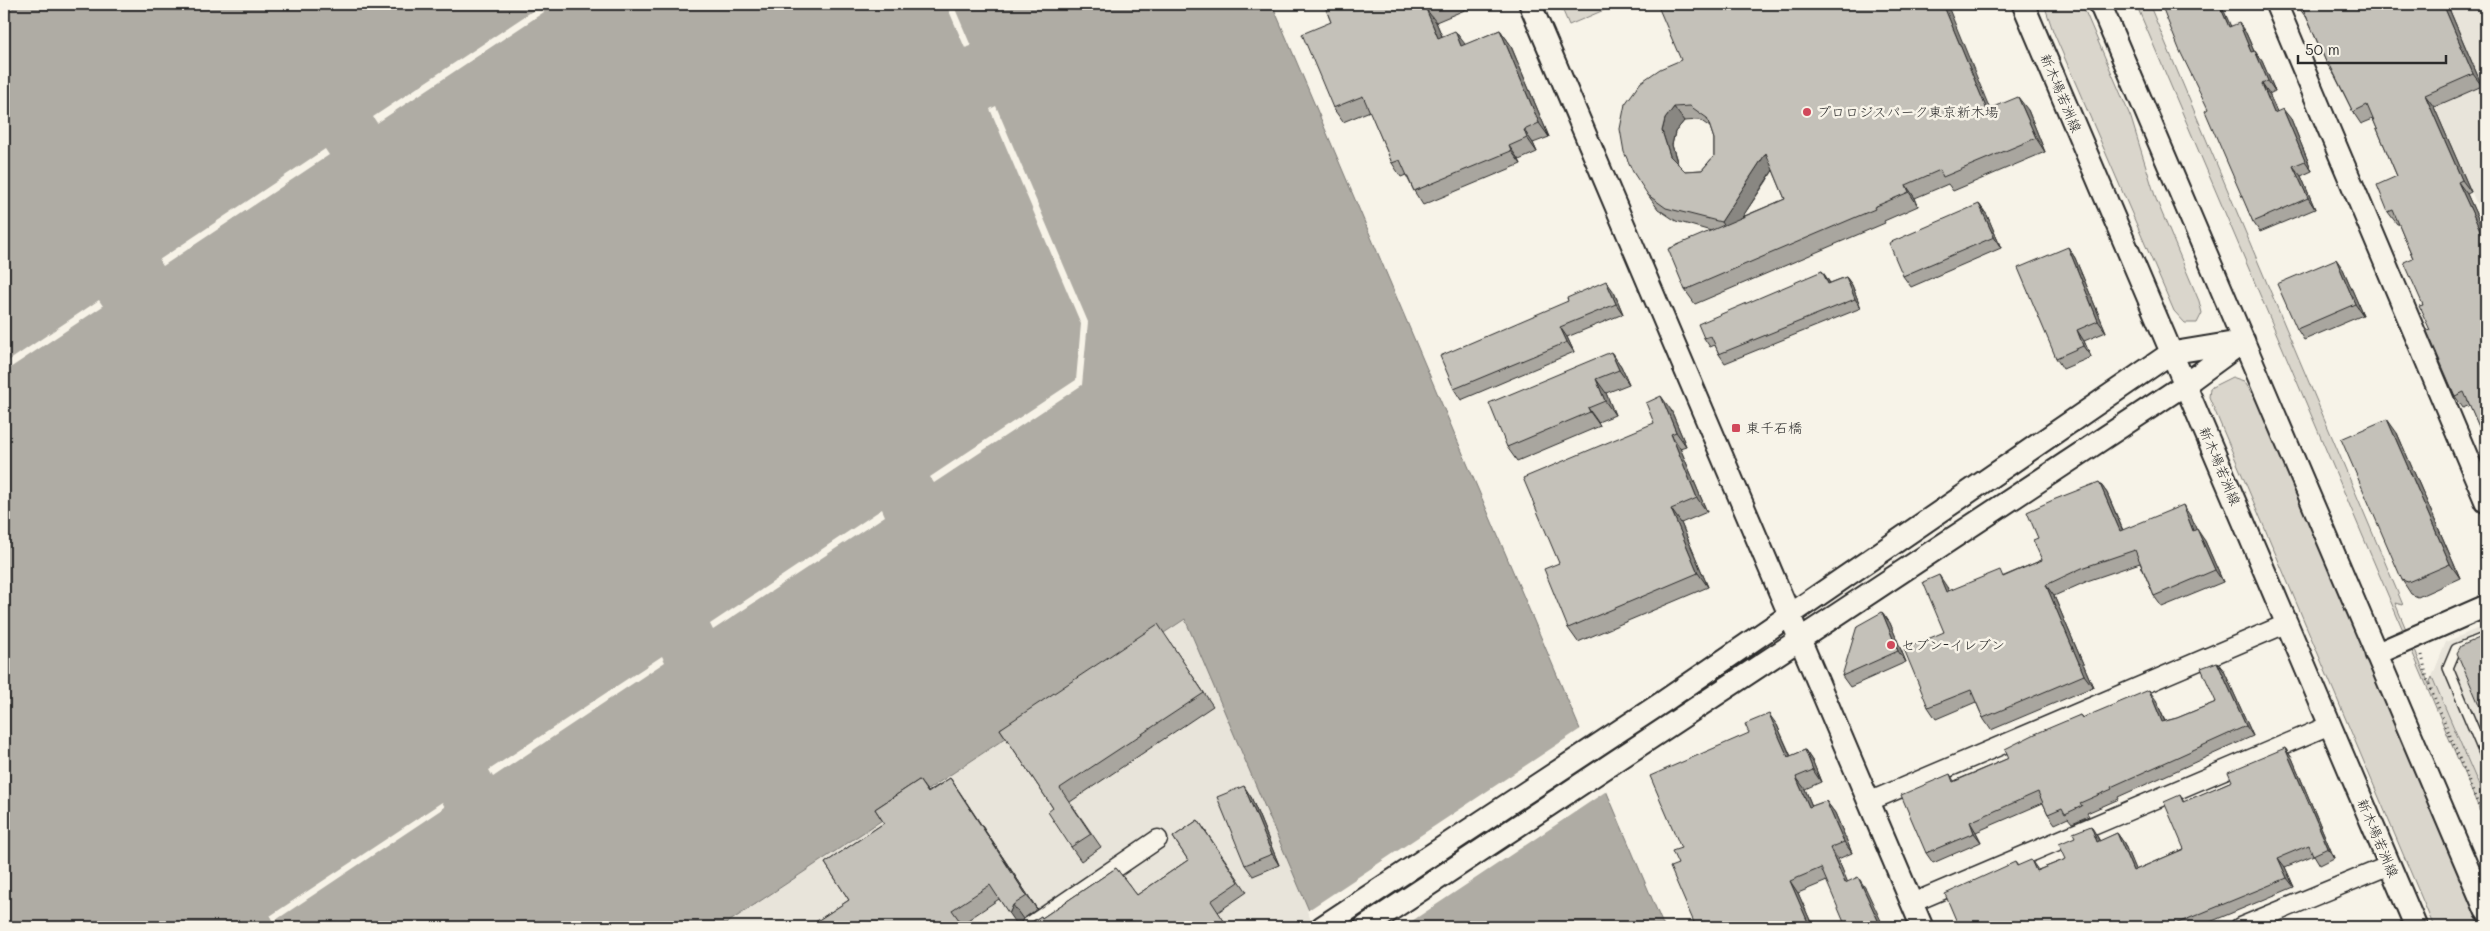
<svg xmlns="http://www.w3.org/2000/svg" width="2490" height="931" font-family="Mali,'Klee One',sans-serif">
<rect width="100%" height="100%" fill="#f7f3e8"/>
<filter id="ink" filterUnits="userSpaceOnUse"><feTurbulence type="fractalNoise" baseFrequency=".02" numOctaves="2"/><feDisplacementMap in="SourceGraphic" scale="10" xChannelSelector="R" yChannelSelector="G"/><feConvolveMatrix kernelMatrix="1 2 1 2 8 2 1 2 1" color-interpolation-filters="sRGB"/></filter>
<g filter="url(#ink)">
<path fill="#e8e4da" d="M2391 4H2486V226Z
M1186 619 1316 927H721Z
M2486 625V802L2432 677 2446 642Z"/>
<path fill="#dad6cc" stroke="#82807c" d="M1560 4H1618L1569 25Z
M2044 4H2082L2131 118 2156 199 2199 301 2202 313 2197 323H2185L2174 311 2053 31Z
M2136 4H2149L2403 605 2395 603 2429 684 2432 677 2486 802V825Z
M2232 377 2244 381 2262 409 2480 927H2434L2209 397 2210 388Z"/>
<path fill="#afaca4" stroke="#7a7874" d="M20 4H1272L1664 927H1316L1185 619 721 927H4V14Z"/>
<path fill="#f7f3e8" d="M946 4H953L971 46 965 48Z
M540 6 544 12 377 123 373 117Z
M996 106 1088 322 1082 385 934 483 930 477 1076 380 1081 324 990 109Z
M325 149 329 155 163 266 159 260Z
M99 300 103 306 4 372V364Z
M882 509 885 516 713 630 710 624Z
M662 656 665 662 493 777 489 770Z
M1582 728 1608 790 1403 927H1314L1307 911Z
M442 802 445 807 273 922 270 916Z"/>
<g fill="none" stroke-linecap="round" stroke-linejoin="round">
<g stroke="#2b2b2b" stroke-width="12">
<path id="service" d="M2486 637 2456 649 2448 668 2486 758"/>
</g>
<g stroke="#2b2b2b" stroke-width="21">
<path id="minor" d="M1868 802 2288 623
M1912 903 2330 725
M1029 927 1158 839
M2240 927 2390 865"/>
</g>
<g stroke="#2b2b2b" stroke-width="25">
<path id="tertiary" d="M1530 4 1922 927
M2023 4 2416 927
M2100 4 2486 911
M2276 4 2486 502
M2376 654 2486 606
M1322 927 1663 702 2171 353 2244 341
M1365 927 2184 385 2240 344"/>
</g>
<path stroke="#2b2b2b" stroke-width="3" stroke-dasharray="1 4" stroke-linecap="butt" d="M2422 655 2427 679 2486 824"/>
<use href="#service" stroke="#f7f3e8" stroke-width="9"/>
<use href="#minor" stroke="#f7f3e8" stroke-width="18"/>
<use href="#tertiary" stroke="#f7f3e8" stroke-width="21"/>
</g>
<path fill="#a9a69f" stroke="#2b2b2b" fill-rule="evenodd" d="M1324 4H1479L1436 22 1442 36 1465 45 1500 30 1510 44 1549 137 1533 143 1537 152 1519 160 1521 164 1423 205 1414 191 1406 175 1401 177 1392 163 1370 111 1343 122 1333 108 1331 22Z
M2296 4H2447L2482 86 2434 107 2471 192 2467 194 2486 236V443L2470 405 2463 408 2455 396 2430 330 2423 305 2413 258 2399 224H2397L2388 212 2397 176 2373 119 2361 124 2353 112 2335 76 2327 64 2306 16H2305Z
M2231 26 2246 33 2254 51 2262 61 2275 91 2269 94 2277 112 2291 119 2312 171 2301 176 2315 209 2260 232 2253 222 2208 109Z
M1625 104 1990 109 2028 110 2045 152 1953 191 1948 184 1915 198 1918 206 1884 221 1885 223 1695 304 1685 290 1711 231 1676 221 1658 209 1648 195ZM1700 120 1710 127 1714 139V156L1702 170 1685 171 1678 164 1672 145 1675 132 1684 121ZM1773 170 1785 199 1742 217 1766 182Z
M1979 204 1987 215 2001 248 1911 287 1903 276Z
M2068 247 2075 258 2106 332 2084 341 2091 357 2063 369 2056 358Z
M2343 269 2363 315 2304 340 2297 329Z
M1822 271 1830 283 1846 277 1852 285 1861 308 1725 363 1719 354 1715 345 1710 347 1704 338Z
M1614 292 1623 314 1567 337 1574 352 1461 400 1454 389 1568 301Z
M1611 352 1621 366 1629 384 1606 393 1615 415 1598 422 1600 426 1517 461 1507 447Z
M1671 410 1686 446 1680 448 1707 512 1681 523 1708 587 1578 642 1568 628 1559 563 1654 423Z
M2397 433 2460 578 2418 597 2411 594 2402 580Z
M2099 482 2107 493 2123 530 2191 517 2196 530 2205 541 2223 582 2162 607 2154 596 2140 563 2090 580 2054 596 2093 687 1991 730 1983 718 1976 702 1936 719 1928 707 1944 632 1947 587 1949 591 2004 576 2042 560 2038 538Z
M1882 612 1890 623 1906 662 1850 687 1842 676Z
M1167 638 1213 706 1070 802 1101 847 1081 861 1071 847 1053 808 1000 729Z
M2217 662 2224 671 2253 736 2118 797 2119 799 2087 813 2089 816 2072 823 2068 818 2055 824 2048 814 2043 803 1976 832 1981 842 1933 863 1926 853 1950 774 1954 781 2009 758 2080 715 2083 718 2156 700 2165 721 2177 718 2216 702Z
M1777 725 1791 756 1805 750 1813 762 1821 782 1805 789 1812 806 1826 801 1835 813 1852 853 1838 859 1847 882 1866 889 1827 881 1798 893 1813 927H1696L1678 864 1681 848Z
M2285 748 2292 758 2334 858 2320 865 2314 855 2285 867 2294 887 2198 927H1959L2015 862 2018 866 2038 870 2066 859 2097 836 2100 841 2117 833 2124 843 2135 870 2184 849 2180 795 2184 802 2232 781Z
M950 778 1037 909 1023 919 1019 926 1027 925 1041 916 1042 918 1116 868 1137 895 1188 860 1173 837 1198 820 1247 892 1218 912 1228 927H1017L1018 926 999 899 962 924 964 927H808L849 900 825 863 884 823 875 809 919 780 928 792Z
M1251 797 1279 865 1253 876 1245 865Z"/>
<path fill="#898782" stroke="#2b2b2b" d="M1943 4H1947L1996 124 1987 110Z
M2219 4H2221L2236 38 2229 27Z
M2443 4H2447L2482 86 2473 74Z
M1426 9 1436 22 1448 51 1438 38Z
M2239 23 2246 33 2259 63 2251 52Z
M1500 30 1510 44 1549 137 1539 123Z
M1455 31 1465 44 1471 60 1461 46Z
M2255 51 2262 61 2275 91 2268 81Z
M2262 84 2269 94 2282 123 2274 113Z
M2425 95 2434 107 2471 192 2462 180Z
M2018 97 2028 110 2045 152 2036 138Z
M1674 107 1684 121 1675 132 1672 145 1679 169 1670 156 1662 131 1665 119Z
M2283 109 2291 119 2312 171 2305 161Z
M1524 130 1533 143 1537 152 1527 138Z
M1509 146 1519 160 1521 164 1511 151Z
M1766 153 1775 167 1730 236 1721 222Z
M2293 166 2301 176 2315 209 2308 198Z
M2458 182 2467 194 2486 236V243Z
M1906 185 1915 198 1918 206 1909 192Z
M1979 204 1987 215 2001 248 1994 237Z
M2068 247 2075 258 2106 332 2098 321Z
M2336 259 2343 269 2363 315 2355 304Z
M1822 271 1828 280 1834 293 1828 284Z
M1846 277 1852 285 1861 308 1855 299Z
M1606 281 1614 292 1623 314 1616 304Z
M1560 327 1567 337 1574 352 1567 342Z
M2077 330 2084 341 2091 357 2083 346Z
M1611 352 1621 366 1629 384 1619 370Z
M1596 379 1606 393 1615 415 1605 401Z
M1661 396 1671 410 1686 446 1676 432Z
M1588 408 1598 422 1600 426 1590 412Z
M2387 419 2397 433 2460 578 2450 564Z
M1671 434 1680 448 1707 512 1697 498Z
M2099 482 2107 493 2128 543 2120 531Z
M2183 505 2191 517 2202 542 2193 531Z
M1671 509 1681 523 1708 587 1698 573Z
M2197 529 2205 541 2223 582 2215 570Z
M1939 575 1947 587 1954 604 1946 592Z
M2046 585 2054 596 2093 687 2084 675Z
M1882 612 1890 623 1906 662 1898 651Z
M2217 662 2224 671 2253 736 2246 726Z
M2149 690 2156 700 2169 732 2162 722Z
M1769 714 1777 725 1796 769 1788 757Z
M2285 748 2292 758 2334 858 2328 848Z
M1805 750 1813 762 1821 782 1813 770Z
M1796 777 1805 789 1817 819 1809 807Z
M950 778 959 791 1037 909 1027 896Z
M1244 786 1251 797 1279 865 1272 854Z
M1826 801 1835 813 1852 853 1844 842Z
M1970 822 1976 832 1981 842 1974 833Z
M2091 826 2097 836 2104 852 2097 842Z
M2117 833 2124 843 2140 881 2133 871Z
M1830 848 1838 859 1853 895 1845 883Z
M2278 858 2285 867 2294 887 2287 878Z
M2031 860 2038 870 2043 881 2036 871Z
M1858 877 1866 889 1884 927H1881Z
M1790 881 1798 893 1813 927H1810Z
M1013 905 1023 919 1018 927 1009 914Z"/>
<path fill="#c4c1b9" stroke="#2b2b2b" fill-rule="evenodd" d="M1324 4H1437L1426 9 1438 38 1455 31 1461 46 1500 30 1539 123 1524 130 1527 138 1509 146 1511 151 1414 191 1400 160 1392 163 1363 96 1333 108 1302 34 1331 22Z
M1657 4H1943L1987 110 2018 97 2036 138 1943 177 1940 170 1906 185 1909 192 1874 207 1875 209 1685 290 1668 249 1785 199 1766 153 1721 222 1666 208 1648 195 1633 172 1624 152 1620 129 1625 104 1641 82 1660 69 1681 60ZM1690 106 1707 118 1714 139V156L1702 170 1685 171 1670 156 1662 131 1665 119 1674 107Z
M2161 4H2219L2229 27 2239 23 2251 52 2255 51 2268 81 2262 84 2274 113 2283 109 2305 161 2293 166 2308 198 2253 222 2205 111 2208 109 2179 49Z
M2301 4H2443L2473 74 2425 95 2462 180 2458 182 2486 243V443L2464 392 2455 396 2427 331 2430 330 2419 306 2423 305 2404 262 2413 258 2393 210 2388 212 2377 185 2397 176 2367 105 2353 112 2329 63 2327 64Z
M1979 204 1994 237 1903 276 1889 243Z
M2068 247 2098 321 2077 330 2083 346 2056 358 2018 268Z
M2336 259 2355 304 2297 329 2277 284Z
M1822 271 1828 284 1846 277 1855 299 1719 354 1711 336 1704 338 1698 324Z
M1606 281 1616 304 1560 327 1567 342 1454 389 1440 356 1568 301 1567 298Z
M1611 352 1619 370 1596 379 1605 401 1588 408 1590 412 1507 447 1489 403Z
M1661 396 1676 432 1671 434 1697 498 1671 509 1698 573 1568 628 1544 569 1559 563 1523 478 1654 423 1646 403Z
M2387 419 2450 564 2408 582 2402 580 2341 439Z
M2099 482 2120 531 2183 505 2193 531 2197 529 2215 570 2154 596 2135 550 2082 568 2046 585 2084 675 1983 718 1971 690 1928 707 1904 649 1944 632 1923 582 1939 575 1946 592 2000 570 2003 577 2042 560 2033 540 2038 538 2027 512 2053 500Z
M1882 612 1898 651 1842 676 1857 626Z
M1158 624 1204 693 1060 788 1091 834 1071 847 1048 812 1053 808 1000 729Z
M2486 635V721L2457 653 2461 646Z
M2217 662 2246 726 2111 787 2112 789 2080 803 2082 806 2065 814 2062 808 2048 814 2038 792 1970 822 1974 833 1926 853 1901 795 1950 774 1953 782 2009 758 2005 749 2035 734 2080 715 2082 718 2149 690 2162 722 2177 718 2216 702 2201 668Z
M1769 714 1788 757 1805 750 1813 770 1796 777 1809 807 1826 801 1844 842 1830 848 1845 883 1858 877 1881 927H1846L1821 868 1790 881 1810 927H1696L1670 867 1678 864 1672 851 1681 848 1650 776 1749 733 1745 724Z
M2285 748 2328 848 2313 855 2309 845 2278 858 2287 878 2168 927H1959L1945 894 2015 862 2017 866 2031 860 2036 871 2066 859 2059 844 2075 837 2073 833 2091 826 2097 842 2117 833 2133 871 2184 849 2164 802 2180 795 2183 802 2232 781 2228 772Z
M950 778 1027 896 1013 905 1009 914 990 885 952 910 964 927H808L849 900 825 863 884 823 875 809 919 780 928 793Z
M1244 786 1272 854 1245 865 1217 797Z
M1198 820 1239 882 1211 901 1228 927H1017V926L1027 925 1041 916 1042 918 1116 868 1137 895 1188 860 1173 837Z"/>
</g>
<g fill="#d1495b" stroke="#f7f3e8" stroke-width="2">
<circle cx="1807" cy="112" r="5"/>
<rect x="1731" y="423" width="10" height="10" rx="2.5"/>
<circle cx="1891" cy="645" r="5"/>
</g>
<g text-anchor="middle" stroke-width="5" stroke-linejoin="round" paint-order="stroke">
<g font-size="14" fill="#2b2b2b" stroke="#f7f3e8">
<text transform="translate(2061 93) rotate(67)" y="5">新木場若洲線</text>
<text transform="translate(2220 466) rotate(67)" y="5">新木場若洲線</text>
<text transform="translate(2378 838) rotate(67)" y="5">新木場若洲線</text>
</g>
<g font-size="14" fill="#2b2b2b" stroke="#f7f3e8" text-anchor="start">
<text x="1817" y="117">プロロジスパーク東京新木場</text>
<text x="1746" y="433">東千石橋</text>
<text x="1901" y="650">セブン-イレブン</text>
</g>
</g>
<rect width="2490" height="931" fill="none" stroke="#f7f3e8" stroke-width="20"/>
<rect x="10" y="10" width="2470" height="911" fill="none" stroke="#2b2b2b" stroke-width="2" filter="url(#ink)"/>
<path d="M2298 55v8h148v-8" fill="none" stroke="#2b2b2b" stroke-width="2.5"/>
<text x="2305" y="55" font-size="15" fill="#2b2b2b" stroke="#f7f3e8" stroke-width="4" paint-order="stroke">50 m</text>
</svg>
